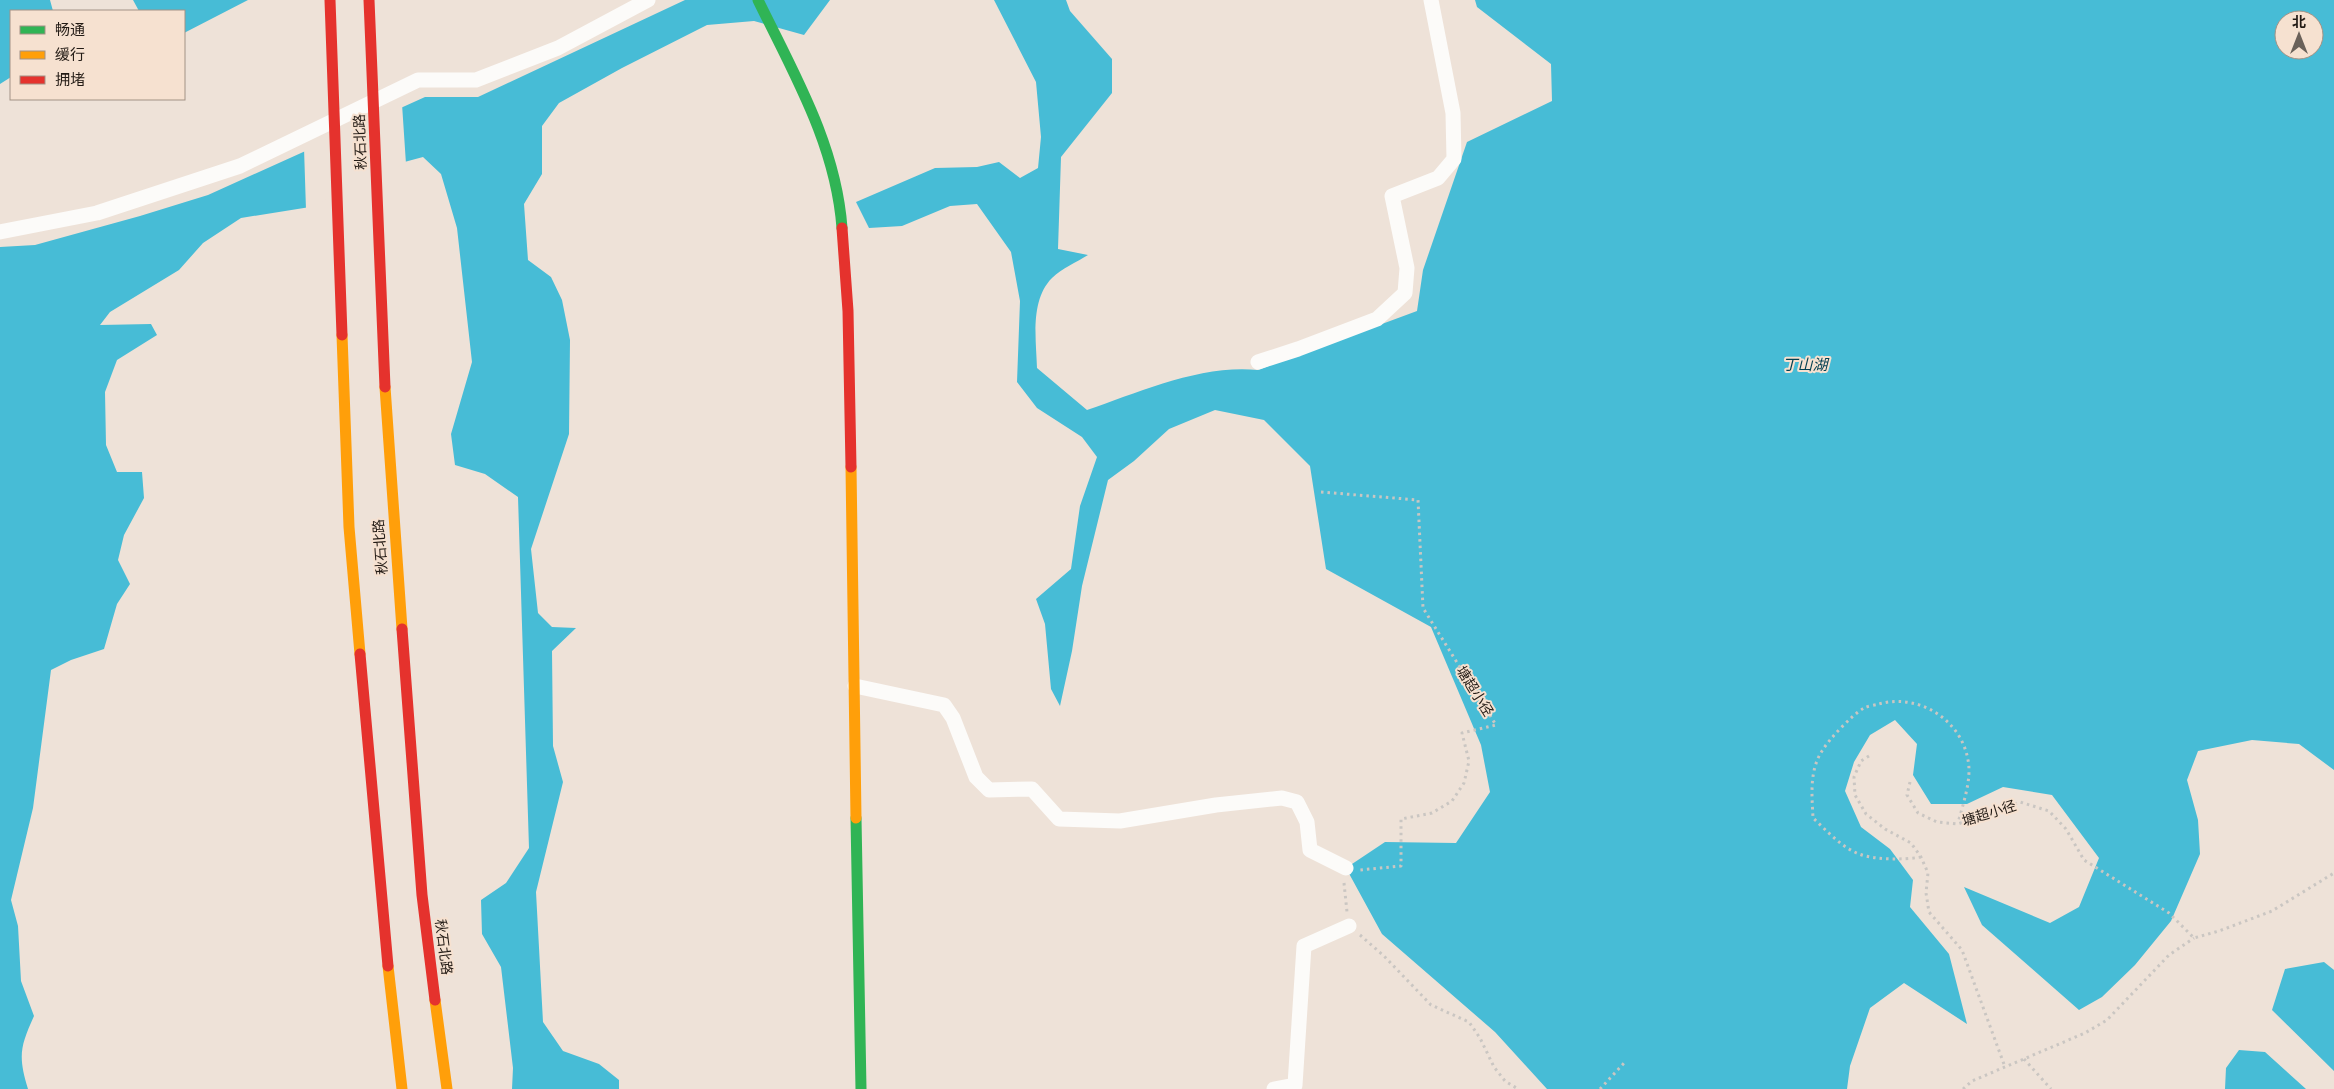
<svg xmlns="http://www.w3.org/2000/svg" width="2334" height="1089" font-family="'IBM Plex Sans','Noto Sans SC',sans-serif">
<rect width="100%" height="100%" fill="#eee2d8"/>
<path fill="#47bcd6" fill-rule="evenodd" d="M0 0H50L53 11H11V77L0 84Z
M133 0H248L184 33V11H139Z
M685 0H830L804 35 754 21 707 25 622 68 559 103 542 126V174L524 204 528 260 551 277 562 300 570 340 569 434 531 549 538 613 552 627 576 628 552 651 553 746 563 782 536 892 543 1022 563 1051 599 1064 619 1080V1089H512L513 1068 501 967 482 934 481 900 506 883 529 848 518 497 485 474 455 465 451 434 472 362 457 228 441 174 423 157 356 175 310 207 241 218 203 243 179 270 110 312 100 325 151 324 157 335 117 360 105 392 106 445 117 472H142L144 498 124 535 118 560 130 584 117 604 104 649 71 660 51 670 33 808 11 900 18 926 21 981 34 1016C20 1047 18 1056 28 1089H0V247L35 245 140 216 208 195 425 97H478Z
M994 0H1066L1070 11 1112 59V93L1061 157 1058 249 1088 255C1077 262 1062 268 1052 278 1030 300 1036 339 1037 368L1087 410C1139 392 1202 364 1258 370L1417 311 1423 270 1467 142 1552 101 1551 64 1477 7 1475 0H2334V770L2299 744 2252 740 2198 751 2187 780 2198 820 2200 854 2171 921 2135 965 2102 997 2079 1010 1982 925 1964 887 2050 923 2079 907 2099 858 2052 795 2003 787 1967 804H1931L1913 775 1917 744 1895 720 1870 735 1854 762 1845 791 1861 827 1890 849 1913 880 1910 907 1949 954 1967 1024 1904 983 1870 1008 1850 1066 1847 1089H1547L1495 1032 1382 934 1346 868 1385 842 1456 843 1490 792 1481 745 1431 627 1326 569 1310 466 1264 420 1215 410 1169 429 1134 461 1108 480 1082 586 1072 651 1060 706 1051 689 1045 624 1036 599 1071 569 1080 506 1097 457 1082 437 1037 408 1017 382 1020 301 1011 252 977 204 950 206 902 226 869 228 856 202 935 168 977 167 999 162 1020 178 1038 168 1041 137 1036 82ZM2284 20H2314V50H2284Z
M2324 962 2334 970V1071L2272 1010 2285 969Z
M2239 1050 2265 1052 2306 1089H2225L2226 1068Z"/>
<path fill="#eee2d8" d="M402 104 406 164 357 177 312 209 306 210 304 148Z"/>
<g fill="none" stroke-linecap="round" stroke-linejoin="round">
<path stroke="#cac6c2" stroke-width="3" stroke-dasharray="2.5 4" stroke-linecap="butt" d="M1321 492 1418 500 1423 608 1496 725 1462 733 1469 761 1464 783 1452 801 1432 813 1401 819V866L1360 870
M1869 756 1861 761 1854 777 1855 795 1866 814 1885 829 1911 843 1921 857 1928 873 1926 893 1929 912 1962 950 2005 1067
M1910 782 1907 795 1918 813 1937 822 1958 824 2020 802 2049 811 2066 829 2084 860 2169 913 2194 938 2219 931 2272 911 2334 873
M1921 857C1903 860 1876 860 1859 854 1841 847 1826 830 1813 818 1812 796 1809 771 1822 751 1829 739 1852 715 1864 708 1868 706 1875 705 1879 704 1918 693 1961 719 1968 760 1972 779 1963 804 1958 823
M1344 883 1347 912
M1360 935 1384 956 1431 1005 1469 1022 1480 1038 1494 1067 1505 1081 1518 1089
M2024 1059 2051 1089
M1600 1089 1625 1062
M1963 1089 1972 1081 2085 1033 2107 1020 2169 955 2194 938"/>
<path stroke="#fcfbf9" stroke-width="15" d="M0 232 97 213 240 166 418 80H476L558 48 648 0
M1258 362 1298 349 1377 319 1405 293 1407 268 1392 196 1438 178 1454 159 1453 113 1431 0
M855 686 944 705 953 718 976 777 989 790 1032 789 1059 819 1120 821 1216 805 1282 798 1297 802 1307 822 1310 850 1346 868
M1274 1089 1295 1085 1304 946 1349 926"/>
<path stroke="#30b455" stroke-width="11" d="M758 0C794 74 836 145 842 228
M856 818 861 1089"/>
<path stroke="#ff9f0a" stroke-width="11" d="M342 335 349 527 360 654
M385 387 402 629
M851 467 856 818
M388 966 402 1089
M435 1000 447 1089"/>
<path stroke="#e5322d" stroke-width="11" d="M330 0 342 335
M369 0 385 387
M842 228 848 311 851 467
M402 629 422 895 435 1000
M360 654 388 966"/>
</g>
<g text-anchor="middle" stroke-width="4" stroke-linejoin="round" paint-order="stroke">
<g font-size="14" fill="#231b15" stroke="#f6e1d0">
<text transform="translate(360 142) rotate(-92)" y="5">秋石北路</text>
<text transform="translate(380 547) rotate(-94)" y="5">秋石北路</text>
<text transform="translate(1475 691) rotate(58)" y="5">塘超小径</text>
<text transform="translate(1989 813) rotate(-17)" y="5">塘超小径</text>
<text transform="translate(444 947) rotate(83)" y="5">秋石北路</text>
</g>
<g font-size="15" font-style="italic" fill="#013f51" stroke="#f6e1d0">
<text x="1805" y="370">丁山湖</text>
</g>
</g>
<rect x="10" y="10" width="175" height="90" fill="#f6e1d0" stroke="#a29285"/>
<rect x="20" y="26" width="25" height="8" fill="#30b455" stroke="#a29285"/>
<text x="55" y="35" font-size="15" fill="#231b15">畅通</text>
<rect x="20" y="51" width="25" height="8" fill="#ff9f0a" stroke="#a29285"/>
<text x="55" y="60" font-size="15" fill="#231b15">缓行</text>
<rect x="20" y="76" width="25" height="8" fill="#e5322d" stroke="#a29285"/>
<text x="55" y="85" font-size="15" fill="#231b15">拥堵</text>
<g transform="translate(2299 35)"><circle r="24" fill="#f6e1d0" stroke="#a29285"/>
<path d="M0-4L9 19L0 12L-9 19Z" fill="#6a6159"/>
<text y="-8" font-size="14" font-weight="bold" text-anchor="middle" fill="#231b15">北</text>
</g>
</svg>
